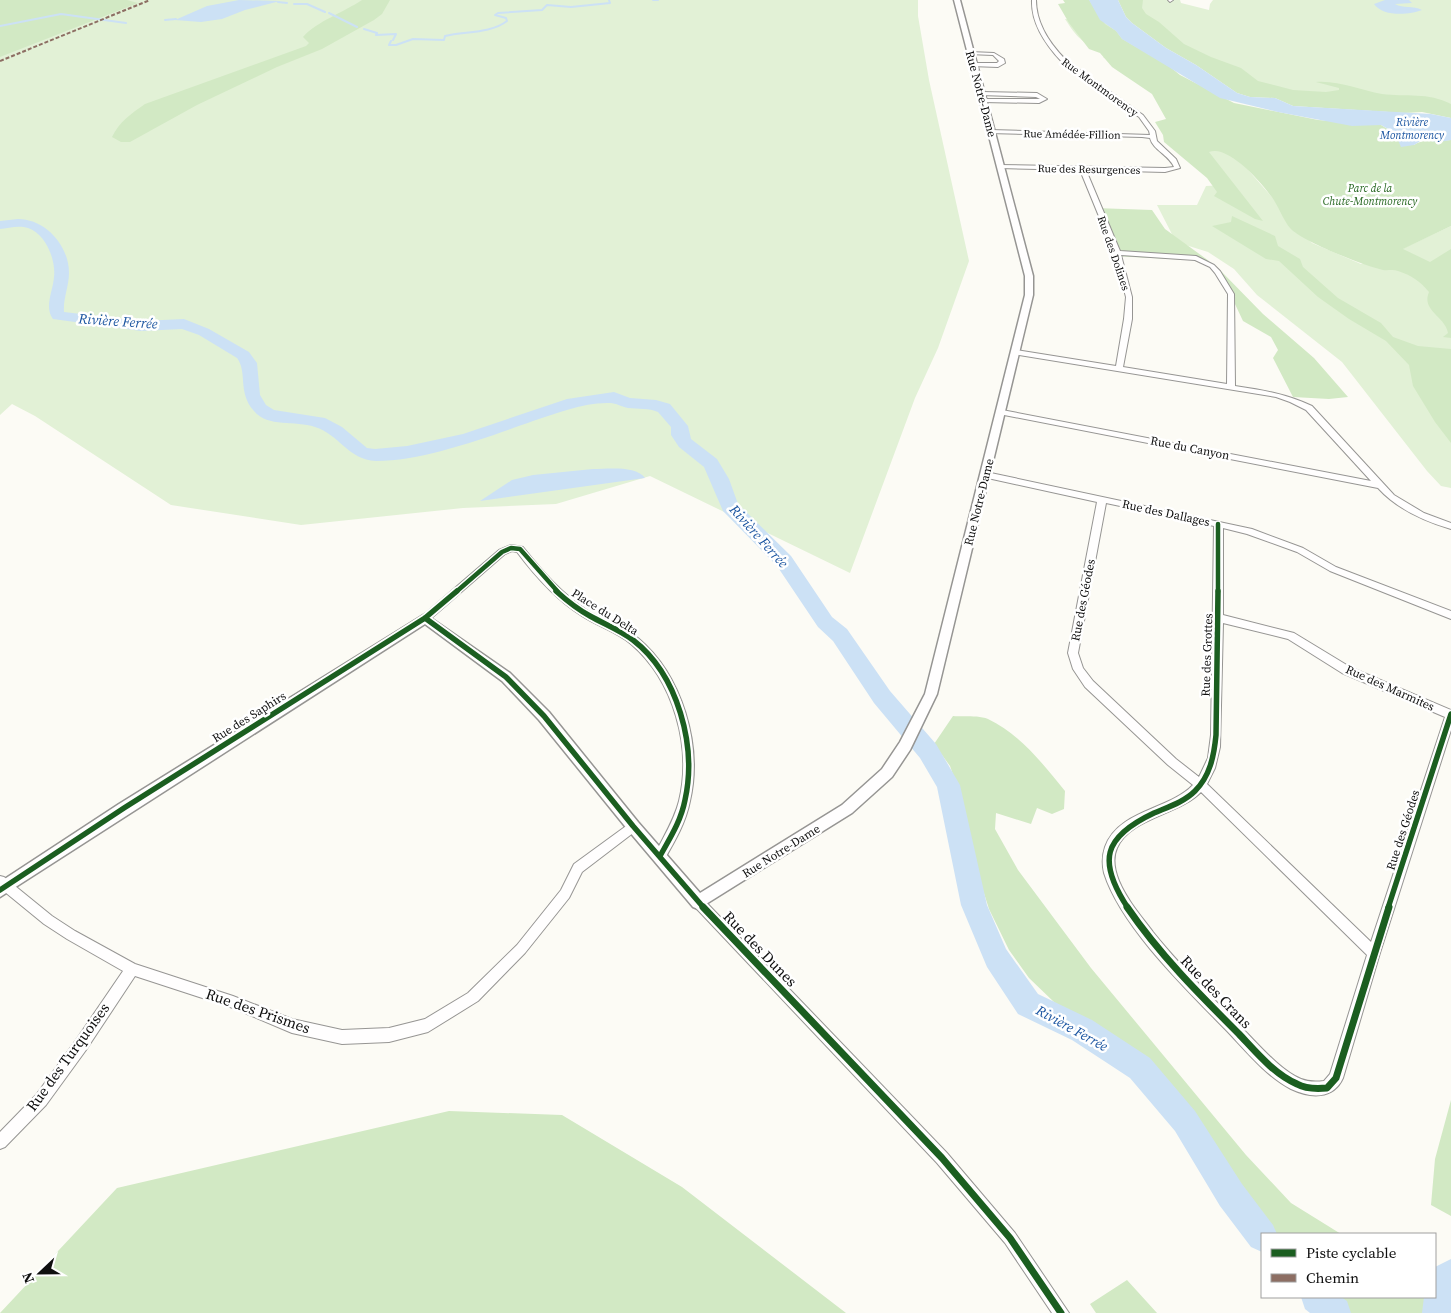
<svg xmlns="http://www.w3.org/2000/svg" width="1451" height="1313" font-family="'Source Serif 4',serif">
<rect width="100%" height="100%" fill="#fcfbf5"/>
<path fill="#e2f1d6" d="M95 0H918V16L929 80 969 261 938 348 915 398 850 573 650 476 556 504 463 508 301 525 171 505 35 416 12 404 0 415V42Z
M1065 0H1092L1136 42 1312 243 1361 264 1402 249 1451 226V488L1441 486 1427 471 1342 362 1257 295 1234 269 1208 252 1176 242 1157 205H1197L1206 186 1226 185 1172 106 1103 57 1106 56C1084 41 1081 44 1065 19H1068Z
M1136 0H1180L1181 3 1209 10 1210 4 1213 0H1451V113L1290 97 1195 56 1138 12Z"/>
<path fill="#d2e9c4" d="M0 0H127L138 3 0 57Z
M362 0H390L382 14 374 20 322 49 277 67 197 105 130 142H121L112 137C119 122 132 113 145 104L306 46 309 43 303 37C316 22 344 12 362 0Z
M1063 0H1089L1105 24 1116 31 1122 39 1169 66 1180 75 1234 103 1318 120 1381 125 1414 145C1425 138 1437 142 1451 140V226L1403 249 1430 262 1451 249V338L1443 337 1448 333C1445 316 1421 311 1429 292 1421 282 1411 275 1398 271 1393 269 1388 271 1383 270 1365 266 1301 241 1290 228 1284 221 1280 210 1275 202 1265 186 1229 144 1209 152L1263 221 1255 219 1214 196 1217 192 1207 178 1164 142 1163 135 1155 122 1166 119 1152 94 1112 67 1100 53 1089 49 1069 23 1058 4 1065 3Z
M1118 0H1143L1142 8 1146 14 1159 22 1184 44 1211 57 1241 68 1258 81 1293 90 1326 92 1339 90V88L1316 82C1338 80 1360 90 1382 94 1406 97 1428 92 1451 104V118L1422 112 1405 113 1293 106 1275 98 1250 97 1237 93 1196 65 1166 48 1132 23 1126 17Z
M1095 208 1152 210 1165 229 1209 261 1113 256Z
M1232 216 1275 236 1278 246 1300 259 1303 267 1338 298 1381 323 1393 337 1418 346 1451 349V443L1435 422 1413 386 1409 365 1386 341 1349 319 1318 297 1279 261 1266 259 1212 226 1231 222Z
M1218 268 1263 314 1314 358 1348 397 1329 399 1293 397 1273 358 1278 350 1271 337 1243 321Z
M953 716C963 717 978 715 988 719 1020 734 1043 764 1065 791L1064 809 1052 814 1037 808 1031 824 996 813 995 829 1018 870 1091 968 1246 1155 1291 1203 1341 1234H1274L1251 1207 1208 1144 1162 1082 1088 1019 1055 1003 1029 978 1009 950 989 909 968 843 959 792 950 766 934 744Z
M1451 1100V1216L1431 1205 1435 1159Z
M449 1111 562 1115 682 1187 846 1313H0L117 1188Z
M1127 1280 1157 1313H1096L1090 1304Z
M1331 1297H1428L1424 1313H1349Z"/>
<path fill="#cce1f5" d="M239 0 280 1 245 10 222 19 201 22 175 20 207 6Z
M1089 0H1118L1126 17 1132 23 1166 48 1196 65 1237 93 1250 97 1275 98 1293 106 1431 114 1451 118V140L1439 142 1422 140 1414 145 1401 147 1395 133 1381 125 1352 126 1278 112 1220 98 1122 39 1116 31 1100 20Z
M1385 0H1409L1412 3 1395 4C1403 9 1413 5 1422 10 1409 15 1383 17 1374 4Z
M593 469C607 469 636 465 645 478L480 501 512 480 533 475Z"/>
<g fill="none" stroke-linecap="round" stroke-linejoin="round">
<path stroke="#cce1f5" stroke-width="2" d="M653 0H658
M278 2 287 3
M294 4H307L325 12
M329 13 357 27
M165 20 176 19
M0 26 61 14 126 23
M364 29 377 33 376 35 396 34 393 40
M391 41 389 45H396L413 39 444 40 445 36C465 31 490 34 507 21L506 18 495 15 498 13 542 10 547 5 571 7 610 3 609 0"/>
<path fill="#cce1f5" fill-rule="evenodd" d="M18 219C45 219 69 245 69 273 69 286 63 299 64 312L141 321 184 319 209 329 249 352 257 363 260 395 266 405 274 410 325 418 342 427 367 448 375 449 407 446 463 434 567 399 614 392 630 398 656 400 670 404 688 426 691 439 717 459 729 479 738 504 791 556 832 617 847 629 890 691 936 744 960 785 987 905 1006 949 1038 994 1092 1020 1150 1058 1195 1111 1242 1184 1273 1225 1277 1234H1262V1252L1251 1247 1220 1206 1175 1131 1130 1078 1072 1040 1018 1014 987 967 961 905 937 787 920 758 874 703 833 641 818 627 777 566 723 511 704 467 679 447 671 435V427L658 412C649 408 638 409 628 408 622 407 616 403 610 403 584 402 558 413 533 421 488 437 424 461 376 461 348 460 339 434 315 427 295 420 268 428 254 411 237 392 248 373 237 358L199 335 182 329 141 331 53 319C44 307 53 291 54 277 56 260 46 234 28 228 19 225 8 228 0 229V221Z
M1451 1259V1313H1422L1424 1297H1435V1267Z
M1301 1297H1341L1347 1301 1351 1313H1310L1305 1309Z"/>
<g stroke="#969593" stroke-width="2">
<path id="minor" d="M1032 0H1036C1036 23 1050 44 1066 60L1143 115 1155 131 1157 141 1176 159 1180 168 1165 172 1086 170 1120 251 1196 256 1214 265 1220 271 1234 294 1235 386C1262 390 1287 394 1312 406L1394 495 1424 513 1451 523V529C1424 521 1397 509 1378 488L999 414 998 412 1002 410 1371 481 1306 410 1290 402 1276 397 1013 354V350H1016L1116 366 1124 319 1126 297 1114 253 1080 170 1000 168 997 166 998 165 1165 168 1174 167C1169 155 1153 150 1150 138L1142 137 989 133 988 132 991 130 1150 135 1149 131 1139 117 1062 62C1046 45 1031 24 1032 0ZM1121 255 1195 260 1210 267 1215 273 1228 294 1227 384 1123 367 1132 319V297Z
M1168 0H1173L1170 2Z
M970 52 994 53 1004 59 1005 63 998 67 971 66 973 63H997L999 61 993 55 968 54Z
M982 92 1037 93 1047 99 1039 103 983 102 981 101V99H1040L1036 97 980 95 979 94Z
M986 472 1252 529 1303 548 1336 567 1451 611V619L1330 571 1297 552 1247 534 1223 528V615L1294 633 1350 667 1451 710V730L1380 953 1343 1078C1333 1100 1310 1098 1291 1089 1266 1076 1246 1051 1227 1031 1187 990 1121 927 1104 873 1102 864 1102 856 1105 847 1118 810 1169 810 1193 785L1168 765 1085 687 1073 669 1068 653 1097 502 983 477 982 475ZM1106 503 1214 526 1211 735 1208 758 1199 777 1176 759 1093 681 1083 668 1078 653ZM1223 623 1288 639 1342 673 1445 717 1371 942 1207 784 1215 768 1220 747ZM1201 792 1367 955 1330 1074 1324 1081C1316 1082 1308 1082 1301 1079 1281 1071 1259 1045 1244 1030 1213 998 1181 967 1153 932 1141 916 1127 900 1119 881 1115 871 1112 859 1117 848 1130 818 1179 815 1201 792Z
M511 545 523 547C542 571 562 594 588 611 604 621 623 626 638 638 682 675 703 745 690 801 686 822 675 841 664 860L660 861 656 860 654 856C663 837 674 821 679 801 692 747 674 681 631 644 617 632 597 626 582 616 556 600 535 576 517 552L512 551 505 554 428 621H422L420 618 499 550Z
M633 821 637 822 639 826 637 830 582 872 569 898 525 953 478 1001 428 1032 389 1042 342 1044 292 1033 233 1008 135 976 86 1050 46 1105 5 1147 0 1149V1132L36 1095 76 1040 123 971 67 939 44 924 0 888V876L4 877 52 916 75 931 135 964 233 996 292 1019 342 1030 389 1028 425 1019 468 993 517 945 561 890 574 864Z
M698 896 702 898 947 1153 1015 1233 1069 1313H1052L1005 1243 937 1163 694 906 692 902 694 898Z"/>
</g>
<g stroke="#969593" stroke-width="3">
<path id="tertiary" d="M954 0H960L1033 276V295L937 694 910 750 892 777 852 813 698 909 693 907 628 830 539 720 502 681 425 624 0 897V882L119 804 425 614 510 673 549 712 638 822 700 893 842 805 882 769 900 742 925 694 1025 295V276Z"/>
</g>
<use href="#minor" fill="#fffefe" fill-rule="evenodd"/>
<use href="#tertiary" fill="#fffefe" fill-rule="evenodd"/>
<path stroke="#8d6e63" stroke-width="2" stroke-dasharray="4 2" stroke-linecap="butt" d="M0 61 150 0"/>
<g stroke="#fff" stroke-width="7">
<path id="cycleway-far2" d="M1218 524V592
M456 592 502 552 511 548 520 549 558 592"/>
</g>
<g stroke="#fff" stroke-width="9">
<path id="cycleway-far1" d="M556 591C566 600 577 609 590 616 604 624 620 630 633 640 678 675 697 746 685 800 681 821 670 838 660 856
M425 618 506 677 544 716 633 826 704 908
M0 890 124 808 425 618 457 591
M1128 908C1097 861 1103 837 1154 813 1168 807 1184 802 1195 791 1210 776 1214 756 1216 735L1218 591
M1388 908 1451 714"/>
</g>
<g stroke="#fff" stroke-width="10">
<path id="cycleway" d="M703 907 942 1158 1010 1238 1061 1313
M1127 907C1159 954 1199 994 1239 1034 1256 1052 1274 1074 1297 1084 1306 1089 1317 1089 1327 1088L1336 1078 1389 907"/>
</g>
<use href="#cycleway-far2" stroke="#1b5e20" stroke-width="4.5"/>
<use href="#cycleway-far1" stroke="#1b5e20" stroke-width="5.5"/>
<use href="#cycleway" stroke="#1b5e20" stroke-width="7"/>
</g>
<g text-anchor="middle" stroke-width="5" stroke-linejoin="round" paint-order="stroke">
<g font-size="11" fill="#0f0f0f" stroke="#fff">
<text transform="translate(1100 87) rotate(36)" y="4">Rue Montmorency</text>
<text transform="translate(1072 134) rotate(1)" y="4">Rue Amédée-Fillion</text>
<text transform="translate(1089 169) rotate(1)" y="4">Rue des Resurgences</text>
<text transform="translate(1114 253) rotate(71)" y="4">Rue des Dolines</text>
</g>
<g font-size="11" font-style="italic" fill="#1a54a0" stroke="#fff">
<text x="1412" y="126">Rivière<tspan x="1412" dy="13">Montmorency</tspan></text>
</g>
<g font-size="11" font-style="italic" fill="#266720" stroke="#fff">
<text x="1370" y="192">Parc de la<tspan x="1370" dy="13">Chute-Montmorency</tspan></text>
</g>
<g font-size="12" fill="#0f0f0f" stroke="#fff">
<text transform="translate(981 94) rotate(75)" y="4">Rue Notre-Dame</text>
<text transform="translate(1190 448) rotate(11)" y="4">Rue du Canyon</text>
<text transform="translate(979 502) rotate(-76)" y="4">Rue Notre-Dame</text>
<text transform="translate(1166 513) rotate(12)" y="4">Rue des Dallages</text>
<text transform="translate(1083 600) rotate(-79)" y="4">Rue des Géodes</text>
<text transform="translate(605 612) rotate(32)" y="4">Place du Delta</text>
<text transform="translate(1207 655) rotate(-88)" y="4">Rue des Grottes</text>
<text transform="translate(1390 688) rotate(24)" y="4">Rue des Marmites</text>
<text transform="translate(249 717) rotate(-32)" y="4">Rue des Saphirs</text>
<text transform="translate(1403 830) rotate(-72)" y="4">Rue des Géodes</text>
<text transform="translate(781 851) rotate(-32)" y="4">Rue Notre-Dame</text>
</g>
<g font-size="14" font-style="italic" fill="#1a54a0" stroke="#fff">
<text transform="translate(118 321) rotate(4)" y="5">Rivière Ferrée</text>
<text transform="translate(759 536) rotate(48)" y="5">Rivière Ferrée</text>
<text transform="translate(1072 1028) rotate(29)" y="5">Rivière Ferrée</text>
</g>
<g font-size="15" fill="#0f0f0f" stroke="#fff">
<text transform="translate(760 949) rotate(46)" y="5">Rue des Dunes</text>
<text transform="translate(1216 992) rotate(46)" y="5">Rue des Crans</text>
<text transform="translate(258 1011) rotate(19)" y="5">Rue des Prismes</text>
<text transform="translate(68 1057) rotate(-54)" y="5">Rue des Turquoises</text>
</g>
</g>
<rect x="1261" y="1233" width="175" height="65" fill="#ffffff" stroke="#9f9f9f"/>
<rect x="1271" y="1249" width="25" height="8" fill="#1b5e20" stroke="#9f9f9f"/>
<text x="1306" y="1258" font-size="15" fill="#0f0f0f">Piste cyclable</text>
<rect x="1271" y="1274" width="25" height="8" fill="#8d6e63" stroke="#9f9f9f"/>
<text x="1306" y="1283" font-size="15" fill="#0f0f0f">Chemin</text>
<g transform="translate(40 1273) rotate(248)" stroke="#ffffff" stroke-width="4" paint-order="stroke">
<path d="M0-4L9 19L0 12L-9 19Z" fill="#0f0f0f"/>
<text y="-8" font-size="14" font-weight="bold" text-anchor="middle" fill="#0f0f0f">N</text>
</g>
</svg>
